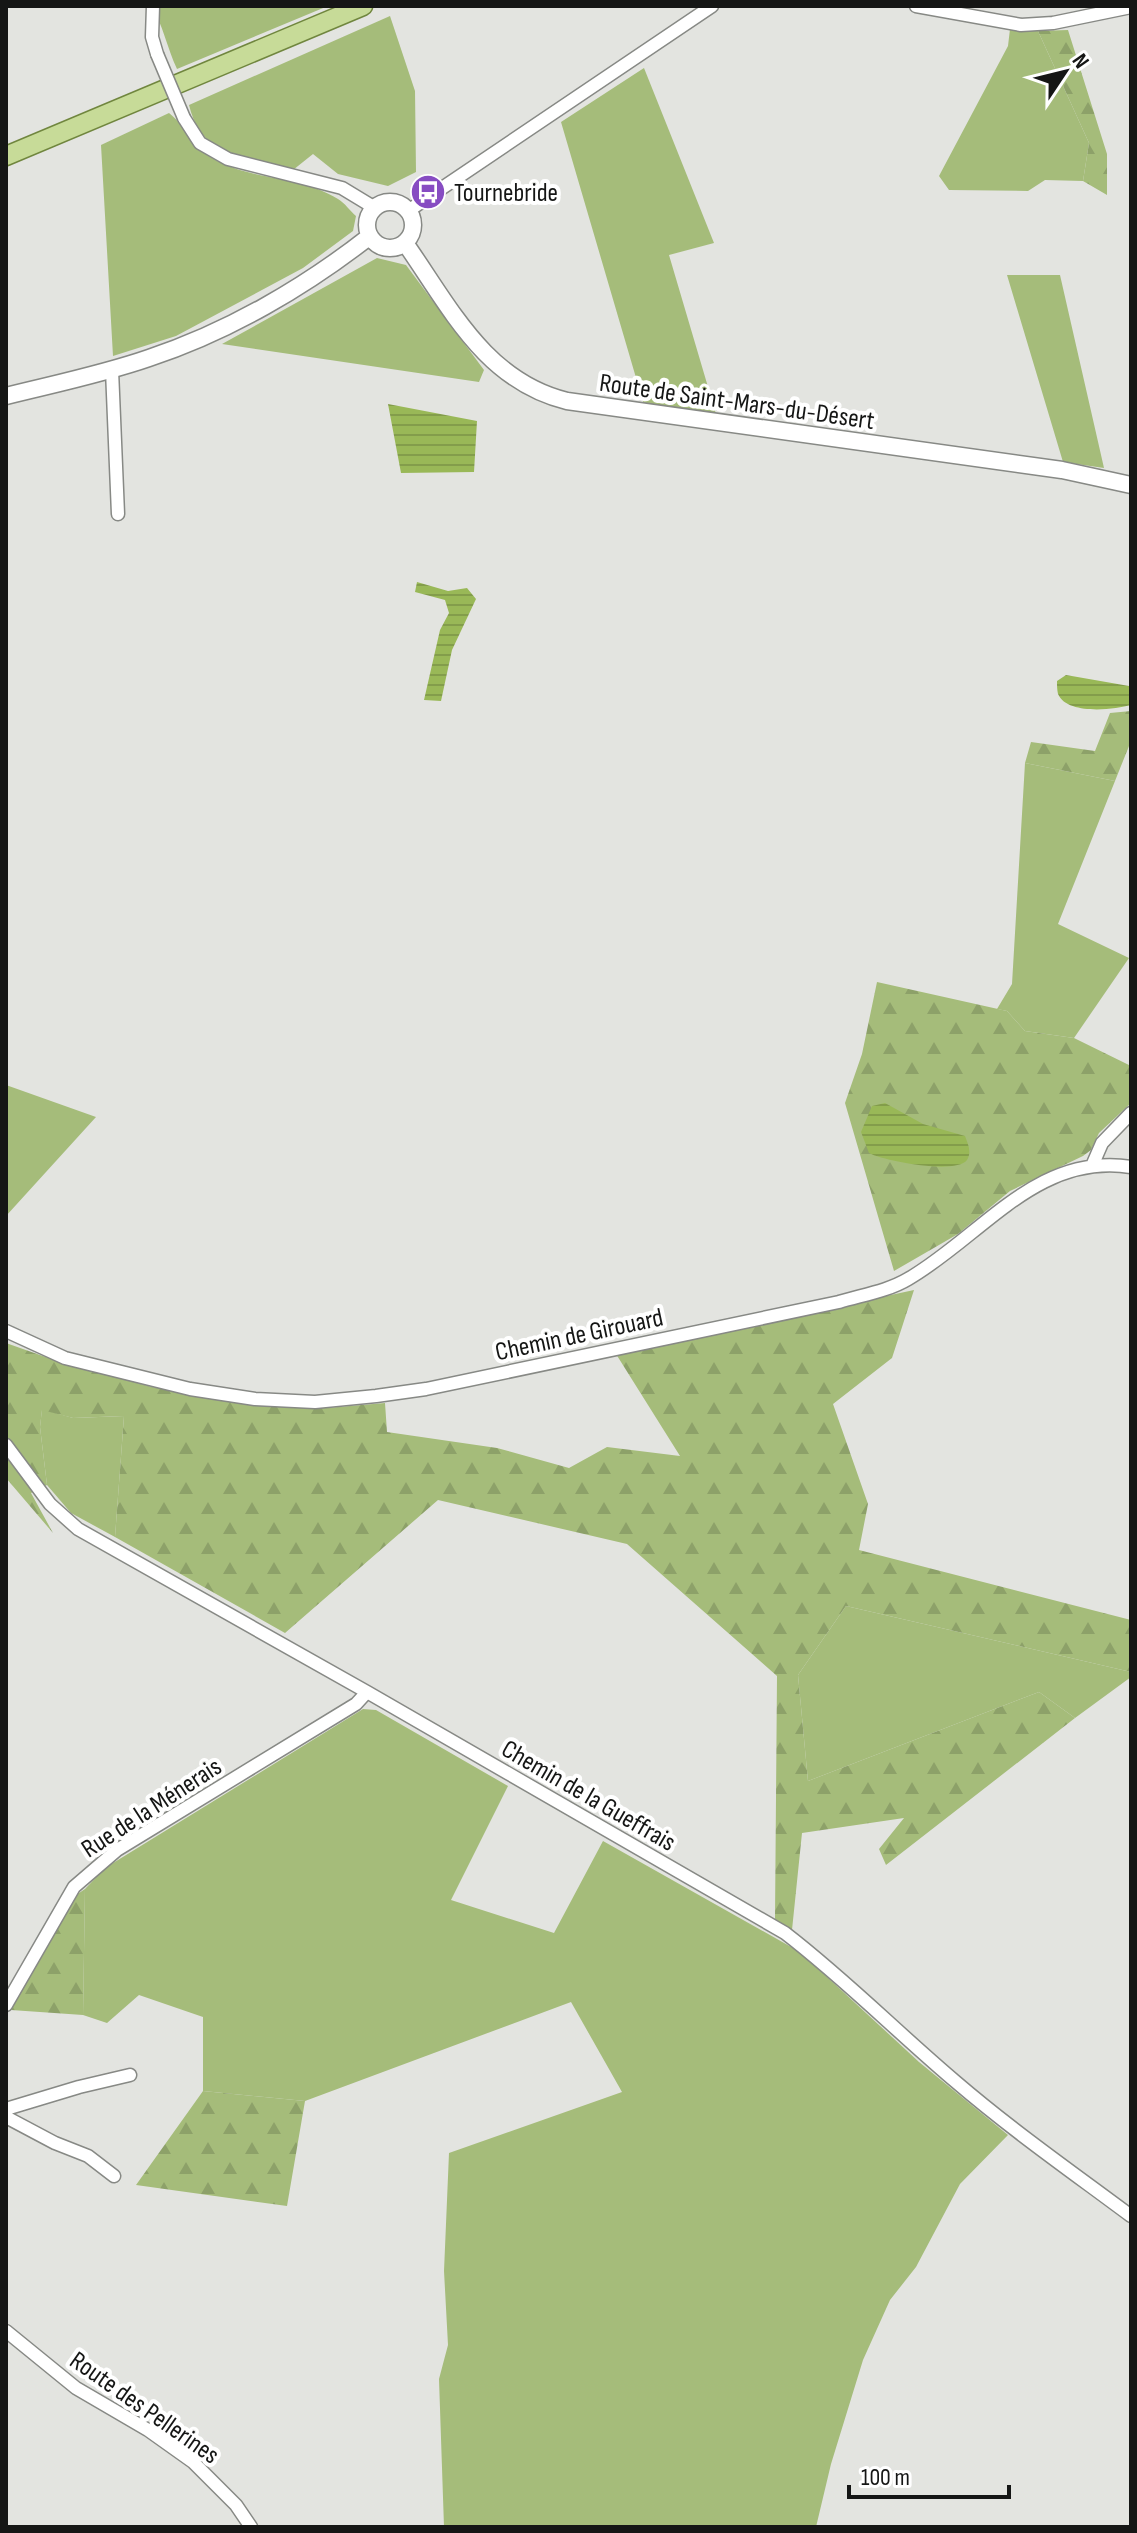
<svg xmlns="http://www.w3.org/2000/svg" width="1137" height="2533" font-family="'Sofia Sans Condensed',sans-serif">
<defs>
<pattern id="forest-firs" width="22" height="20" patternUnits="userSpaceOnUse" patternTransform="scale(2)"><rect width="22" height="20" fill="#a5bc7a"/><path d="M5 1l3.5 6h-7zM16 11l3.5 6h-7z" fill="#8da169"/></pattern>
<pattern id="water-rules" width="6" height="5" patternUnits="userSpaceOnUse" patternTransform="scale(2)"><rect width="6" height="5" fill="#99b857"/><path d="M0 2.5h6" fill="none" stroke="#839d4b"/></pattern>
</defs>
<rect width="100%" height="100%" fill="#e3e4e0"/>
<path fill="#a5bc7a" d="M151 6H328L177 69C167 48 163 24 151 6Z
M390 16 415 91 416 172 388 186 338 174 313 154 293 170C246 159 202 159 189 105Z
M1010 29 1038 31 1089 143 1083 181 1045 180 1028 191 949 190 939 176 1008 46Z
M644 68 714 243 669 255 716 414 644 405 561 122Z
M169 113C187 127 191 146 212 158 250 181 300 175 338 199 345 203 350 211 356 216L353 231 303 268 176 336 113 356 101 145Z
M377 258 406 265 484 370 479 382 222 344Z
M1007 275H1060L1104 468 1063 462Z
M1025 763 1115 781 1058 924 1129 958 1074 1038 1025 1031 1007 1011 997 1009 1012 984Z
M6 1085 96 1117 6 1216Z
M42 1409 73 1418 124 1416 115 1537 71 1513 47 1485 40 1427Z
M846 1606 1131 1672V1677L1075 1718 1039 1692 808 1781 798 1675Z
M363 1709 376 1710 508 1786 451 1900 554 1933 603 1841 800 1952 919 2062 1008 2135 960 2184 916 2267 890 2300 863 2360 831 2464 816 2527H444L439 2379 448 2345 444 2271 449 2153 622 2092 571 2002 305 2101 203 2091V2017L139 1995 107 2023 83 2015 85 1889 105 1868Z"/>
<path fill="url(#forest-firs)" d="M1068 30 1107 154V195L1083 181 1089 143 1038 31Z
M1131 711V741L1115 781 1025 763 1031 742 1095 751 1110 713Z
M877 982 1007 1011 1025 1031 1074 1038 1131 1066V1103L1099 1133 1091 1150 1083 1156 1010 1191 958 1234 894 1271 845 1103 862 1054Z
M914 1290 892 1358 833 1404 868 1504 859 1550 1131 1620V1672L846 1606 798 1675 808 1781 1039 1692 1075 1718 886 1865 879 1849 904 1818 802 1833 792 1930 775 1919 777 1676 627 1544 438 1500 285 1633 115 1537 124 1416 73 1418 42 1410 40 1427 47 1485 31 1493 53 1533 6 1478V1343L57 1361 152 1387 275 1404 326 1408 385 1403 387 1432 497 1448 569 1468 607 1447 680 1456 616 1354Z
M85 1889 83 2015 11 2010 76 1895Z
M203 2091 305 2101 287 2206 136 2185Z"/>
<path fill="url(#water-rules)" d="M388 404 477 421 474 472 401 473Z
M417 582 448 591 467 588 476 599 452 650 441 701 424 700 440 630 449 613 445 600 415 592Z
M1066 675 1129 686 1131 687V705C1113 710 1067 715 1058 694 1057 690 1057 685 1057 681Z
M885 1103 923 1124 965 1136C968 1144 972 1152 967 1160 956 1175 884 1161 869 1153L861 1132 872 1106Z"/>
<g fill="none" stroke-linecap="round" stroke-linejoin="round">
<g stroke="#878985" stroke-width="15">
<path id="minor" d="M153 6 152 37 157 54
M916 6 1021 25 1053 23 1131 7
M184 118 200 143 228 159 342 188 375 208
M408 211 712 6
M112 370 118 514
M1092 1166 1102 1143 1131 1113
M6 1331 65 1358 190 1389 255 1399 315 1402 376 1396 426 1389 839 1302C862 1295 888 1291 908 1279 981 1237 1037 1152 1131 1167
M6 1445 50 1504 78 1529 367 1692 785 1933C845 1979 898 2033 956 2082 1012 2130 1072 2172 1131 2216
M6 2005 74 1887 117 1850 356 1704 367 1692
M6 2109 79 2087 130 2075
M6 2117 55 2143 88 2156 114 2176
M6 2331 76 2388 148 2430 193 2462 236 2505 251 2527"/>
</g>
<g stroke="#878985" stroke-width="19">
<path id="secondary" d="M367 225a23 23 0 1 1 46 0a23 23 0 1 1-46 0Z
M405 243C450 307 485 381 567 401L1062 470 1131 485
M6 396C54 384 103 374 149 358 228 332 305 287 370 236"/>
</g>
<g stroke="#70863e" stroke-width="21">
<path id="primary" d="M6 156 363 6"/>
</g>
<use href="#minor" stroke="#fff" stroke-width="12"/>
<use href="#secondary" stroke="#fff" stroke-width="16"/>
<use href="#primary" stroke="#c7db98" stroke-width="18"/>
<g stroke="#878985" stroke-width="15" stroke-linecap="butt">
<path id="minor-bridge" d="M157 54 184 118"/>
</g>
<use href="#minor-bridge" stroke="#fff" stroke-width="12"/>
</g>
<defs>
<g id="bus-disc" transform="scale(1.8)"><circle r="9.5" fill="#874cc2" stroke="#fff"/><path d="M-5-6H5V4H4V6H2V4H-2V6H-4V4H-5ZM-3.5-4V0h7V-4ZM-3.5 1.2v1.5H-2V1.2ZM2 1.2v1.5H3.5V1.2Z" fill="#fff"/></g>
</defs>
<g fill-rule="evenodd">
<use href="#bus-disc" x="428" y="192"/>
</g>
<g text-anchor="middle" stroke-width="8" stroke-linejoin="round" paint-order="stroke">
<g font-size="26" fill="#151615" stroke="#fff" text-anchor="start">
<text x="454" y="201">Tournebride</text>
</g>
<g font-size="26" fill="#151615" stroke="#fff">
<text transform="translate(737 401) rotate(8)" y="9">Route de Saint-Mars-du-Désert</text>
<text transform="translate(579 1334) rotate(-12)" y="9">Chemin de Girouard</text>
<text transform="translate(589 1795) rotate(30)" y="9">Chemin de la Gueffrais</text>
<text transform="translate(151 1807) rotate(-33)" y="9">Rue de la Ménerais</text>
<text transform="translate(145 2407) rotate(35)" y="9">Route des Pellerines</text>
</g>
</g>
<rect width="1137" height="2533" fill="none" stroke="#151615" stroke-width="16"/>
<g transform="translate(1065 72) rotate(55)" stroke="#ffffff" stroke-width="6" paint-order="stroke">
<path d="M0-6L14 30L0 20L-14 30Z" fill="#151615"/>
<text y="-12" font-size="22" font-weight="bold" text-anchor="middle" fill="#151615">N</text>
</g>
<path d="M849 2485v12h160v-12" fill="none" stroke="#151615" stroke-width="4"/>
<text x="861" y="2485" font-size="24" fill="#151615" stroke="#ffffff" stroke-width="6" paint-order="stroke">100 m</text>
</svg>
